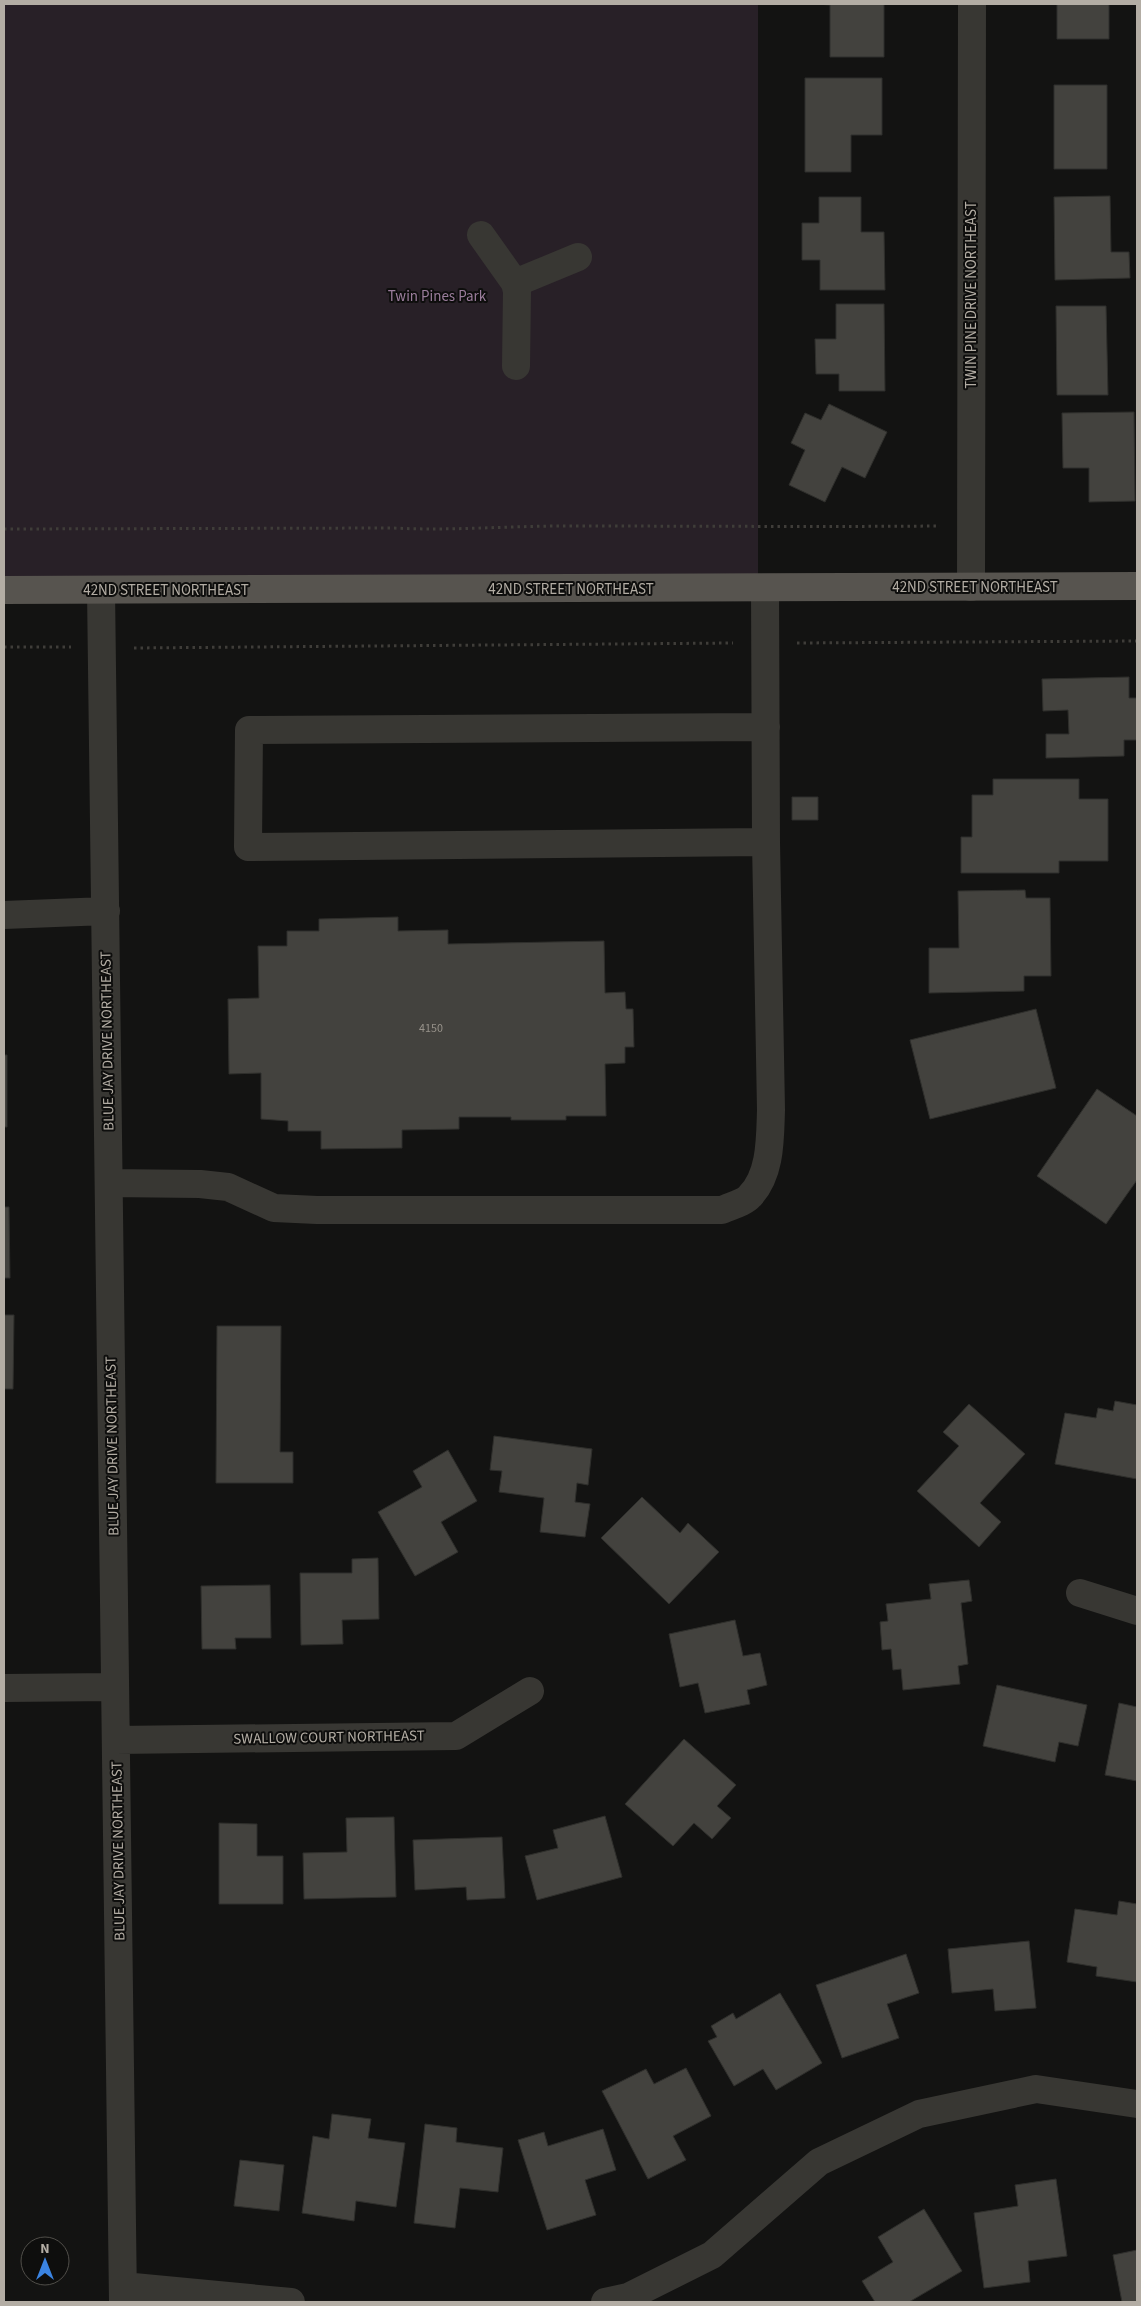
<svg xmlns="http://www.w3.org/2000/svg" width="1141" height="2306" font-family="'Source Sans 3',sans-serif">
<rect width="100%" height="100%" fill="#131312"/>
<path fill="#282027" d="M4 4H758V588L4 590Z"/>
<path fill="#43423e" stroke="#2f2f2c" d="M817 4H884V57H830V5Z
M1057 4H1109V39H1057Z
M805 78H882V135H851V172H805Z
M1054 85H1107V169H1054Z
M1110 196 1111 252H1129L1130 278 1055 280 1054 197Z
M819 197H861V232H884L885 290H820V260H802V223H819Z
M836 304H884L885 391H839V374H816L815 339H836Z
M1056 306H1106L1108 395H1057Z
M829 404 887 432 865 478 842 467 825 502 789 485 805 450 791 443 805 413 821 420Z
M1134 412 1135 501 1089 502V468H1063L1062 413Z
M1129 677V698H1137V740H1124V756L1046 758V734H1069L1068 710 1043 711 1042 679Z
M993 779H1079V799H1108V861H1059V873H961V837H972V795H993Z
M792 797H818V820H792Z
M1025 890 1026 898H1050L1051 976H1024V991L929 993V948H959L958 891Z
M398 917V931L448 930V944L604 941 605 993 625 992 626 1009H633L634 1047H625V1063L605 1064 606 1116H566V1120H511V1117H459V1129L402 1130V1148L321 1149V1131H288V1121L261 1119V1073L229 1074 228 999 259 998 258 946H287V931H319V919Z
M1036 1009 1056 1088 930 1119 910 1040Z
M4 1055H7V1127H4Z
M1097 1089 1137 1116V1180L1106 1224 1037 1176Z
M4 1207H9L10 1278H4Z
M4 1315H14L13 1389H4Z
M217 1326H281L280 1452H293V1483H216Z
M1115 1401 1137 1405V1479L1055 1464 1065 1413 1096 1418 1098 1408 1113 1411Z
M969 1404 1025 1454 980 1503 1001 1522 979 1547 917 1491 959 1446 943 1432Z
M494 1436 592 1449 588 1485 577 1483 575 1502 590 1504 585 1537 540 1532 544 1498 499 1492 502 1471 490 1470Z
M448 1450 477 1501 441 1522 458 1552 415 1576 378 1512 422 1487 413 1471Z
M642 1497 680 1533 688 1523 719 1552 669 1604 601 1538Z
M378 1558 379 1619 342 1620 343 1644 301 1645 300 1573H352V1559Z
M969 1580 972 1601 961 1603 968 1664 958 1666 960 1684 903 1690 901 1669 893 1670 891 1649 882 1650 880 1622 888 1621 886 1604 931 1599 929 1584Z
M270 1585 271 1638H235L236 1649H202L201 1586Z
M735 1620 743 1656 760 1653 767 1685 747 1690 750 1704 705 1713 698 1683 680 1687 669 1634Z
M997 1685 1087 1705 1078 1746 1059 1742 1055 1762 983 1746Z
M1119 1703 1137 1707V1781L1105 1775Z
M684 1739 736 1785 717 1806 731 1818 712 1839 694 1823 673 1846 625 1804Z
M605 1816 622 1877 537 1900 525 1856 558 1848 553 1830Z
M394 1817 396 1897 304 1899 303 1853 347 1852 346 1818Z
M219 1823 257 1824V1856H283V1904H219Z
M502 1837 505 1898 467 1900 466 1887 415 1890 413 1840Z
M1119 1901 1137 1904V1982L1096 1976 1097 1967 1067 1962 1075 1909 1117 1915Z
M1029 1941 1036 2008 995 2011 993 1989 952 1993 948 1949Z
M906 1954 919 1993 887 2004 899 2038 842 2058 816 1985Z
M780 1993 822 2063 776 2090 763 2069 734 2086 708 2041 717 2037 711 2026 733 2013 736 2019Z
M686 2068 711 2116 673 2136 686 2160 648 2179 602 2091 646 2069 654 2084Z
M332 2114 371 2119 368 2138 405 2143 396 2207 356 2201 354 2221 302 2213 313 2136 329 2139Z
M425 2124 457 2128 456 2142 503 2148 498 2192 460 2188 455 2228 414 2223Z
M603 2129 616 2170 585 2180 596 2215 547 2230 518 2140 544 2132 548 2146Z
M240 2160 284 2165 279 2211 234 2206Z
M1056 2179 1067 2256 1028 2261 1030 2282 984 2288 974 2213 1018 2206 1015 2185Z
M924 2209 962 2271 909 2302H875L862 2281 893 2262 878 2237Z
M1137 2250V2302H1122L1113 2255Z"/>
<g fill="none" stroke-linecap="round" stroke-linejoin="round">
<path stroke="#3f3d39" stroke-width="3" stroke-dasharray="2.5 4" stroke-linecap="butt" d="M4 529 393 528C450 531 507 526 564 526 690 526 815 527 940 526
M797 643 1137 641
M4 647H71
M134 648 733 643"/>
<path stroke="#383733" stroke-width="28" d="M481 235 515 283 517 291 516 366
M515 283 578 257
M971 587 972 4
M101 590 123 2302
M766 727 249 730 248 847 766 842
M4 915 106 911
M109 1183 200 1184 228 1187 274 1208 317 1210H722C730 1206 744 1203 750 1196 771 1174 770 1139 771 1110L766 842 765 588
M1080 1593 1137 1611
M4 1688 115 1687
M116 1740 456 1736 530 1691
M123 2286 291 2302
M605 2302 628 2297 712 2255 819 2162 919 2114 1036 2089 1137 2104"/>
<path stroke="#57544f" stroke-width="28" d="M4 590 1137 586"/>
</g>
<g text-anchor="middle" stroke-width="4" stroke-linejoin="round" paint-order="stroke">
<g font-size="12" fill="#97928a">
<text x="431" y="1032">4150</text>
</g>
<g font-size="15" fill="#b3ada4" stroke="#0e0e0d">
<text transform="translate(971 295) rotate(-90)" y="5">TWIN PINE DRIVE NORTHEAST</text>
<text x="975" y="592">42ND STREET NORTHEAST</text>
<text x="571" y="594">42ND STREET NORTHEAST</text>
<text x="166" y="595">42ND STREET NORTHEAST</text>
<text transform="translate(107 1041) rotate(-91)" y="5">BLUE JAY DRIVE NORTHEAST</text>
<text transform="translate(112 1446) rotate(-91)" y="5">BLUE JAY DRIVE NORTHEAST</text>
<text transform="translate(329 1737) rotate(-1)" y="5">SWALLOW COURT NORTHEAST</text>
<text transform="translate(118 1851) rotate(-91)" y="5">BLUE JAY DRIVE NORTHEAST</text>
</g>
<g font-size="15" fill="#9b7d9c" stroke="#0e0e0d">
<text x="437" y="301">Twin Pines Park</text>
</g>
</g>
<rect width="1141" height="2306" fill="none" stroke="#b3ada4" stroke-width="10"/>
<g transform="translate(45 2261)"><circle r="24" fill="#0e0e0d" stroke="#504e49"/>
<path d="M0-4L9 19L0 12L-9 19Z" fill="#3b84e2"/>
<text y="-8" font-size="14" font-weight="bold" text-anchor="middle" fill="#b3ada4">N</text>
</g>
</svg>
